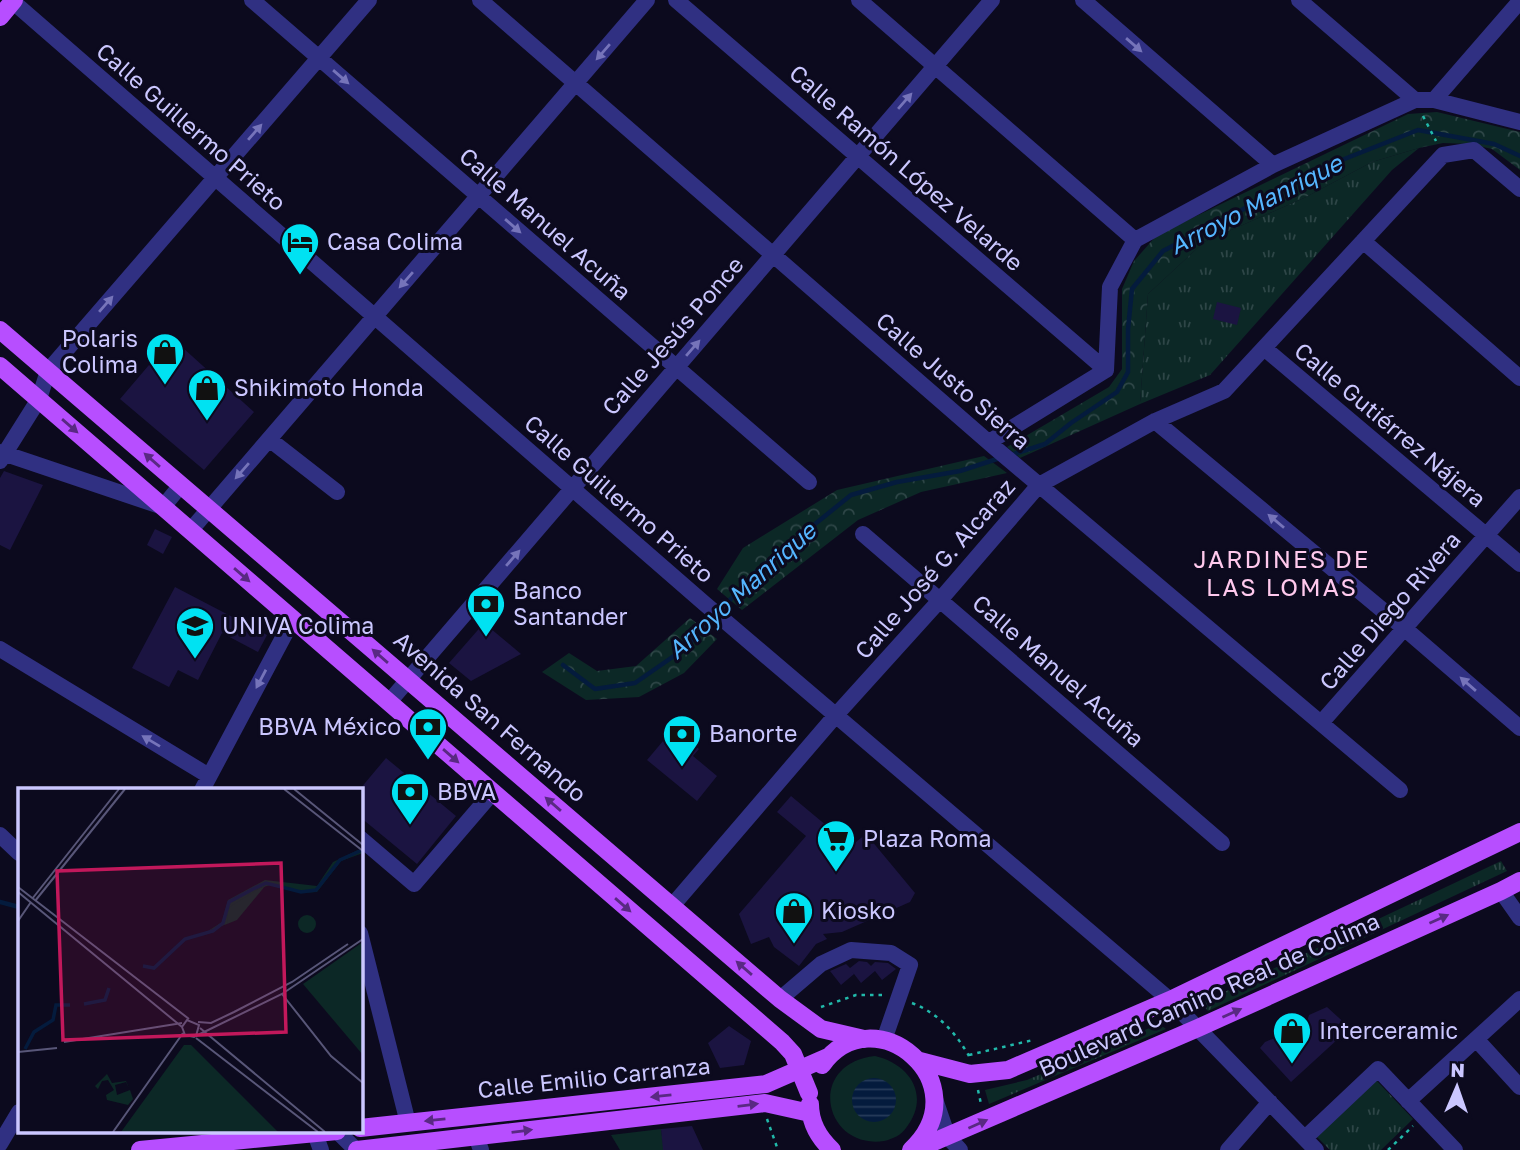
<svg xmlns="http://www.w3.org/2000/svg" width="1520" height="1150" font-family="'Golos Text',sans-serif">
<defs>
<pattern id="grass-tufts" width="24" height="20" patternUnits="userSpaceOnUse" patternTransform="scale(1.75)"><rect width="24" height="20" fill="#0c2826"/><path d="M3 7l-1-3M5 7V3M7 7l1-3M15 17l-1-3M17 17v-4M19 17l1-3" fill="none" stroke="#2e4647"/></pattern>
<pattern id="forest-crowns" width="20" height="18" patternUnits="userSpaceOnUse" patternTransform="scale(1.75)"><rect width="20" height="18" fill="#0c2826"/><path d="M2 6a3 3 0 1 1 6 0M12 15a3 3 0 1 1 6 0" fill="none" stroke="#2e4647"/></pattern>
<pattern id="water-rules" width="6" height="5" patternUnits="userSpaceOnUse" patternTransform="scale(1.75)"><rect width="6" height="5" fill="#041b3d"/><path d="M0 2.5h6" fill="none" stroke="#273b5a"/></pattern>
</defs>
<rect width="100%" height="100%" fill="#0c0a1e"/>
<path fill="url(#grass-tufts)" d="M1419 148 1392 170 1210 375 1140 404 1148 294 1204 242 1304 198 1372 162Z
M1501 861 1507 871 1208 1011 1201 1003Z
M1159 1024 1166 1029 989 1104 985 1090 1027 1080Z
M1376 1080 1413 1119 1381 1150H1330L1316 1136Z"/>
<path fill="url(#forest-crowns)" d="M1437 112 1520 132V170L1492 149 1470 144 1443 143 1419 148 1372 162 1304 198 1204 242 1148 294 1140 404 1020 458 1007 447 1109 387 1122 369V289L1134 261 1157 235 1408 114Z
M984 456 1007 473 921 492 858 520 742 610 717 589 743 548 837 490Z
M690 618 717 639 684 673 639 697 586 700 542 672 569 653 597 671 636 666Z"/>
<path fill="#0c2826" d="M875 1056C910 1064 931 1096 906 1128 901 1135 893 1139 884 1141 824 1150 805 1064 875 1056Z
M661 1129 664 1150H620L611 1135Z"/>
<path fill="url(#water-rules)" d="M852 1100a22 22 0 1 1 44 0a22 22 0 1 1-44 0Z"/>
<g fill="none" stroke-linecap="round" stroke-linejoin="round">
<path stroke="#041b3d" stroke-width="4.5" d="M1011 455 1045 444 1071 423 1117 392 1128 372V329L1132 289 1163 251 1324 167 1418 130 1494 144 1520 156
M563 665 595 689 635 683 684 649 758 570 851 495 897 482 960 471 1000 458
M0 902 19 907"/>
</g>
<path fill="#1b1441" d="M1217 302 1241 308 1237 325 1213 319Z
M172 338 254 412 204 470 120 399Z
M4 471 43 485 10 550 0 545V478Z
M155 529 172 537 163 554 147 545Z
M175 587 267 635 258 652 222 633 198 680 178 670 169 687 132 668Z
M484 623 521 654 471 681 449 663Z
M674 728 699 749 693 756 717 776 697 801 647 760Z
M386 758 456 816 417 864 360 817V789Z
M791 796 851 846 866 834 915 893 910 902 842 932 823 934 827 939 816 944 799 966 774 947 769 937 751 944 739 914 806 836 777 812Z
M859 961 867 962 871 966 875 962 888 963 896 969 882 980 875 971 861 983 851 970 854 974 841 985 830 971 846 964 850 968Z
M1327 1007 1350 1028 1291 1082 1260 1048 1265 1042 1306 1025 1309 1015Z
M729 1026 751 1041 744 1065 720 1068 708 1043Z
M692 1126 703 1150H663L661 1129Z"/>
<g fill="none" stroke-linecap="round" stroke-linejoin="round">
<path stroke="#21b9aa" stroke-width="2.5" stroke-dasharray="3.5 5" stroke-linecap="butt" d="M1423 116 1436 141
M912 1003C938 1013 955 1032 969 1056
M821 1007 856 995H885
M969 1055 1033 1040
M978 1090 981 1104
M767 1119 778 1150
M1388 1150 1413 1126"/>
<path stroke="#303082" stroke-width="16" d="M11 0 705 604 1170 1000 1316 1150
M252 0 809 482
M480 0 994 447 1400 790
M676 0 1106 370
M859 0 1135 240
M1083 0 1273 165
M1299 0 1415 100
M1434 100 1520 1
M1363 241 1520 378
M1264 348 1520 564
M1155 421 1404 628 1520 728
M269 439 337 492
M989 442 1106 370 1110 287 1135 240 1273 165 1415 100H1434L1520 122
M0 452 163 507 181 485
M0 461 39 399 48 371 369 0
M190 531 647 0
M863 534 1222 843
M0 649 209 776
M389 702 992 0
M1321 723 1520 497
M202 790 293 619
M0 835 19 853
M360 838 414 884 493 792
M1501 891 1520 918
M672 906 836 715 940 600 1039 485 1155 421 1224 391 1443 155 1474 150 1520 189
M360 933 408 1123
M780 999 821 964 851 950 891 953 910 965 884 1040
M1476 1039 1520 1087
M935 1099 948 1137 960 1150
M1408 1101 1520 999
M314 1131 321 1150
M337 1131 356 1150
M476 1136 481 1150
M1305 1138 1378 1069 1455 1150
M0 1144 19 1112
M1228 1150 1270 1102"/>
<path stroke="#b74eff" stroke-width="18" d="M0 17 14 0
M0 330 780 999 821 1029 864 1039
M0 366 782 1042 793 1054 809 1093
M920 1061 970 1074 1008 1070 1170 1000 1520 832
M822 1065C874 993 982 1084 911 1150
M810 1104C810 1122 819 1138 832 1150
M360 1128 766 1084 828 1057
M140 1150 337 1131
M357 1150 765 1103 810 1113
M915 1150 1198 1028 1501 891 1520 881"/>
</g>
<defs><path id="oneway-solid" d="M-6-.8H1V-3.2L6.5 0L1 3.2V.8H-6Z" transform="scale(1.75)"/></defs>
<g fill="#7674ba">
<use href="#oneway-solid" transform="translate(1134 45) rotate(41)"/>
<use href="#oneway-solid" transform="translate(603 52) rotate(131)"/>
<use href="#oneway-solid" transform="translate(341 77) rotate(41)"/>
<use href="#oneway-solid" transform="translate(905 101) rotate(-49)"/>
<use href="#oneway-solid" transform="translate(255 132) rotate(-49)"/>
<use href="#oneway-solid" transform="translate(513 226) rotate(41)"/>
<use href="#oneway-solid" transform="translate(406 280) rotate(131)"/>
<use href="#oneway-solid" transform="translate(106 304) rotate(-49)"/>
<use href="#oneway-solid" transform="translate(693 348) rotate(-49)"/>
<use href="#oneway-solid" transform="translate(242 471) rotate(131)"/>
<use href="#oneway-solid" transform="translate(1276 521) rotate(-140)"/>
<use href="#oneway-solid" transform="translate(513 558) rotate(-49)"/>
<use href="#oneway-solid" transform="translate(261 679) rotate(118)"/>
<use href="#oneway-solid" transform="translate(1468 684) rotate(-139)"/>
<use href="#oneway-solid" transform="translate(151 741) rotate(-149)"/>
</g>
<g fill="#592983">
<use href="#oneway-solid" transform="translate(70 426) rotate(41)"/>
<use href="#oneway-solid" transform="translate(152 460) rotate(-139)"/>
<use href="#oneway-solid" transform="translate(242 575) rotate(41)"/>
<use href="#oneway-solid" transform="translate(380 656) rotate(-139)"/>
<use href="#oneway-solid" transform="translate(451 756) rotate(41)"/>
<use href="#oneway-solid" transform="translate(553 804) rotate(-139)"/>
<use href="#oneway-solid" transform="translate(623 905) rotate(41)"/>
<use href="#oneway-solid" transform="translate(1439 919) rotate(-24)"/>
<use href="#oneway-solid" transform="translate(744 968) rotate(-139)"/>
<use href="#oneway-solid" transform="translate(1232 1013) rotate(-24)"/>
<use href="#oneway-solid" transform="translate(661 1096) rotate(174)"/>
<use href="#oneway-solid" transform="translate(748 1105) rotate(-7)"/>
<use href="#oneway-solid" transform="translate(435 1120) rotate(174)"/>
<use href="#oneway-solid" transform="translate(978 1124) rotate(-24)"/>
<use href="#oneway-solid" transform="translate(522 1131) rotate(-7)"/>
</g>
<defs>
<g id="hotel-pin" transform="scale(2.0125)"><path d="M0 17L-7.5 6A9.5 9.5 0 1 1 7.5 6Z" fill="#00e2f2" stroke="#0c0a1e"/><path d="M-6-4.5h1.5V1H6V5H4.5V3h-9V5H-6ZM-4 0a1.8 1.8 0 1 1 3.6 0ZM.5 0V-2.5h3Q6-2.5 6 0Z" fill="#111"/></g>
<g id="shop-pin" transform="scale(2.0125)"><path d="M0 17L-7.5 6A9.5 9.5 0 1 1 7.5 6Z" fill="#00e2f2" stroke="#0c0a1e"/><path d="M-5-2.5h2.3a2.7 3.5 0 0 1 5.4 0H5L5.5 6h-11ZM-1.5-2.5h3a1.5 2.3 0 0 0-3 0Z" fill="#111"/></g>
<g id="bank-pin" transform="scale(2.0125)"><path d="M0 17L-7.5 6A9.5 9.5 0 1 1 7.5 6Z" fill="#00e2f2" stroke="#0c0a1e"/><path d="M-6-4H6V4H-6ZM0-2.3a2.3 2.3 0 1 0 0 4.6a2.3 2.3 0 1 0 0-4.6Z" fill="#111"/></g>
<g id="university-pin" transform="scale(2.0125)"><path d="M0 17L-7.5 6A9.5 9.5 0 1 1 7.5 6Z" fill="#00e2f2" stroke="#0c0a1e"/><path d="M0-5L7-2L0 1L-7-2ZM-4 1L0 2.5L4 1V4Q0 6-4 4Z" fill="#111"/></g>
<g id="supermarket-pin" transform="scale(2.0125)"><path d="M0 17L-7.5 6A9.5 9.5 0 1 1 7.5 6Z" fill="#00e2f2" stroke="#0c0a1e"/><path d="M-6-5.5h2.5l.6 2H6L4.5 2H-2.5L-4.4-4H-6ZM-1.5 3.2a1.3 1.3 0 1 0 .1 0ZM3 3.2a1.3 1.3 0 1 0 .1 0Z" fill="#111"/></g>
</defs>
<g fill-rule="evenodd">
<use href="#hotel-pin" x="300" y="242"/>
<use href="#shop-pin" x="165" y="352"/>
<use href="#shop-pin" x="207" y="388"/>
<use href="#bank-pin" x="486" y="604"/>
<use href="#university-pin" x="195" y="626"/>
<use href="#bank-pin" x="428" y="727"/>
<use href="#bank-pin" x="682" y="734"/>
<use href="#bank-pin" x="410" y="792"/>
<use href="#supermarket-pin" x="836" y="839"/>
<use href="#shop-pin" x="794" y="911"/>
<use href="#shop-pin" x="1292" y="1031"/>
</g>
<g text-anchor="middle" stroke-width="6" stroke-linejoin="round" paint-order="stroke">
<g font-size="23" fill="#cbc7ff" stroke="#0c0a1e">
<text transform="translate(191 127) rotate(41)" y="8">Calle Guillermo Prieto</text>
<text transform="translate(906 168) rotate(41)" y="8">Calle Ramón López Velarde</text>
<text transform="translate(545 224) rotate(41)" y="8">Calle Manuel Acuña</text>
<text transform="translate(673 336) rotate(-49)" y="8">Calle Jesús Ponce</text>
<text transform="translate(953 381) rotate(41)" y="8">Calle Justo Sierra</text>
<text transform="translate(1390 425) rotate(40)" y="8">Calle Gutiérrez Nájera</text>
<text transform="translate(619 499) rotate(41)" y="8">Calle Guillermo Prieto</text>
<text transform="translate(935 569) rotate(-49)" y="8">Calle José G. Alcaraz</text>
<text transform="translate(1390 611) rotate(-49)" y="8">Calle Diego Rivera</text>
<text transform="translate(1058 671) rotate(41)" y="8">Calle Manuel Acuña</text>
<text transform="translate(490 717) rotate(41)" y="8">Avenida San Fernando</text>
<text transform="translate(1209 995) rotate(-24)" y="8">Boulevard Camino Real de Colima</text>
<text transform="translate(594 1078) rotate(-6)" y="8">Calle Emilio Carranza</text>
</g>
<g font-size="23" fill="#cbc7ff" stroke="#0c0a1e" text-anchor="start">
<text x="327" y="250">Casa Colima</text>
<text x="138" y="347" text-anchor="end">Polaris<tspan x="138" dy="26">Colima</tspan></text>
<text x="234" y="396">Shikimoto Honda</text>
<text x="513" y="599">Banco<tspan x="513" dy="26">Santander</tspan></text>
<text x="222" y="634">UNIVA Colima</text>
<text x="401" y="735" text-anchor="end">BBVA México</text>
<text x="709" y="742">Banorte</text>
<text x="437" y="800">BBVA</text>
<text x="863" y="847">Plaza Roma</text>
<text x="821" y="919">Kiosko</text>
<text x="1319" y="1039">Interceramic</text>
</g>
<g font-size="24" font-style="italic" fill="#55b6ff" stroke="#0c0a1e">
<text transform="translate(1256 205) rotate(-27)" y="8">Arroyo Manrique</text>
<text transform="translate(742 591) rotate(-42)" y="8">Arroyo Manrique</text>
</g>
<g font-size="24" letter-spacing="2" fill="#ffc9ed" stroke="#0c0a1e">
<text x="1282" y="568">JARDINES DE<tspan x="1282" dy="28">LAS LOMAS</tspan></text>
</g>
</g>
<g transform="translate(18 788)">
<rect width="345" height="345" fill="#0c0a1e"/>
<path d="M248 97 219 132 209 136V120L217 112ZM280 136a9 9 0 1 1 18 0a9 9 0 1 1-18 0ZM166 257H173L260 344H103Z" fill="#0c2826"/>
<path d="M340 62 345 65 323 73 299 104 283 105 256 96 242 100 210 120 209 136 190 143 204 134 210 112 247 92 299 98 315 74Z" fill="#0c2826"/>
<path d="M345 154V267L285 196Z" fill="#0c2826"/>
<path d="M89 286 94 295 108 293 111 300 108 294 97 297 99 307 112 302 115 311 110 317 89 312 88 307 96 302 90 292 84 293 80 301 77 298Z" fill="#0c2826"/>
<path fill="none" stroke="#041b3d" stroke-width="3.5" d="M125 178 136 180 167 151 195 143 205 135 211 114 235 101 248 95 283 104 298 102 322 72 344 62M66 216 87 212 91 200M7 261 16 244 35 232 38 217H52"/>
<path fill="none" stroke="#585678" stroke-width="2" d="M266 1 345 63M276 1 345 57M0 99 171 231M0 104 164 239M14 111 101 1M17 113 107 1M0 133 13 114M264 206 313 268 345 295M180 234 193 235 216 224 274 194 330 156M182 240 307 344M178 248 181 237 169 232 164 239 167 247 176 249 184 245 264 206 345 151M178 250 300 344M46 254 164 235M0 264 39 260M95 344 165 245"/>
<path fill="#c2185b" fill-opacity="0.15" stroke="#c2185b" stroke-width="3.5" d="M263 75 268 244 45 252 39 83Z"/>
<rect width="345" height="345" fill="none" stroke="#cbc7ff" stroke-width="3.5"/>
</g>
<g transform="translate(1457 1087) rotate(2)" stroke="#0c0a1e" stroke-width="5" paint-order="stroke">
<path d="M0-5L12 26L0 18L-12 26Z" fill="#cbc7ff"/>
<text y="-10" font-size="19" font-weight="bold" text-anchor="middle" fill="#cbc7ff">N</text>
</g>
</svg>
